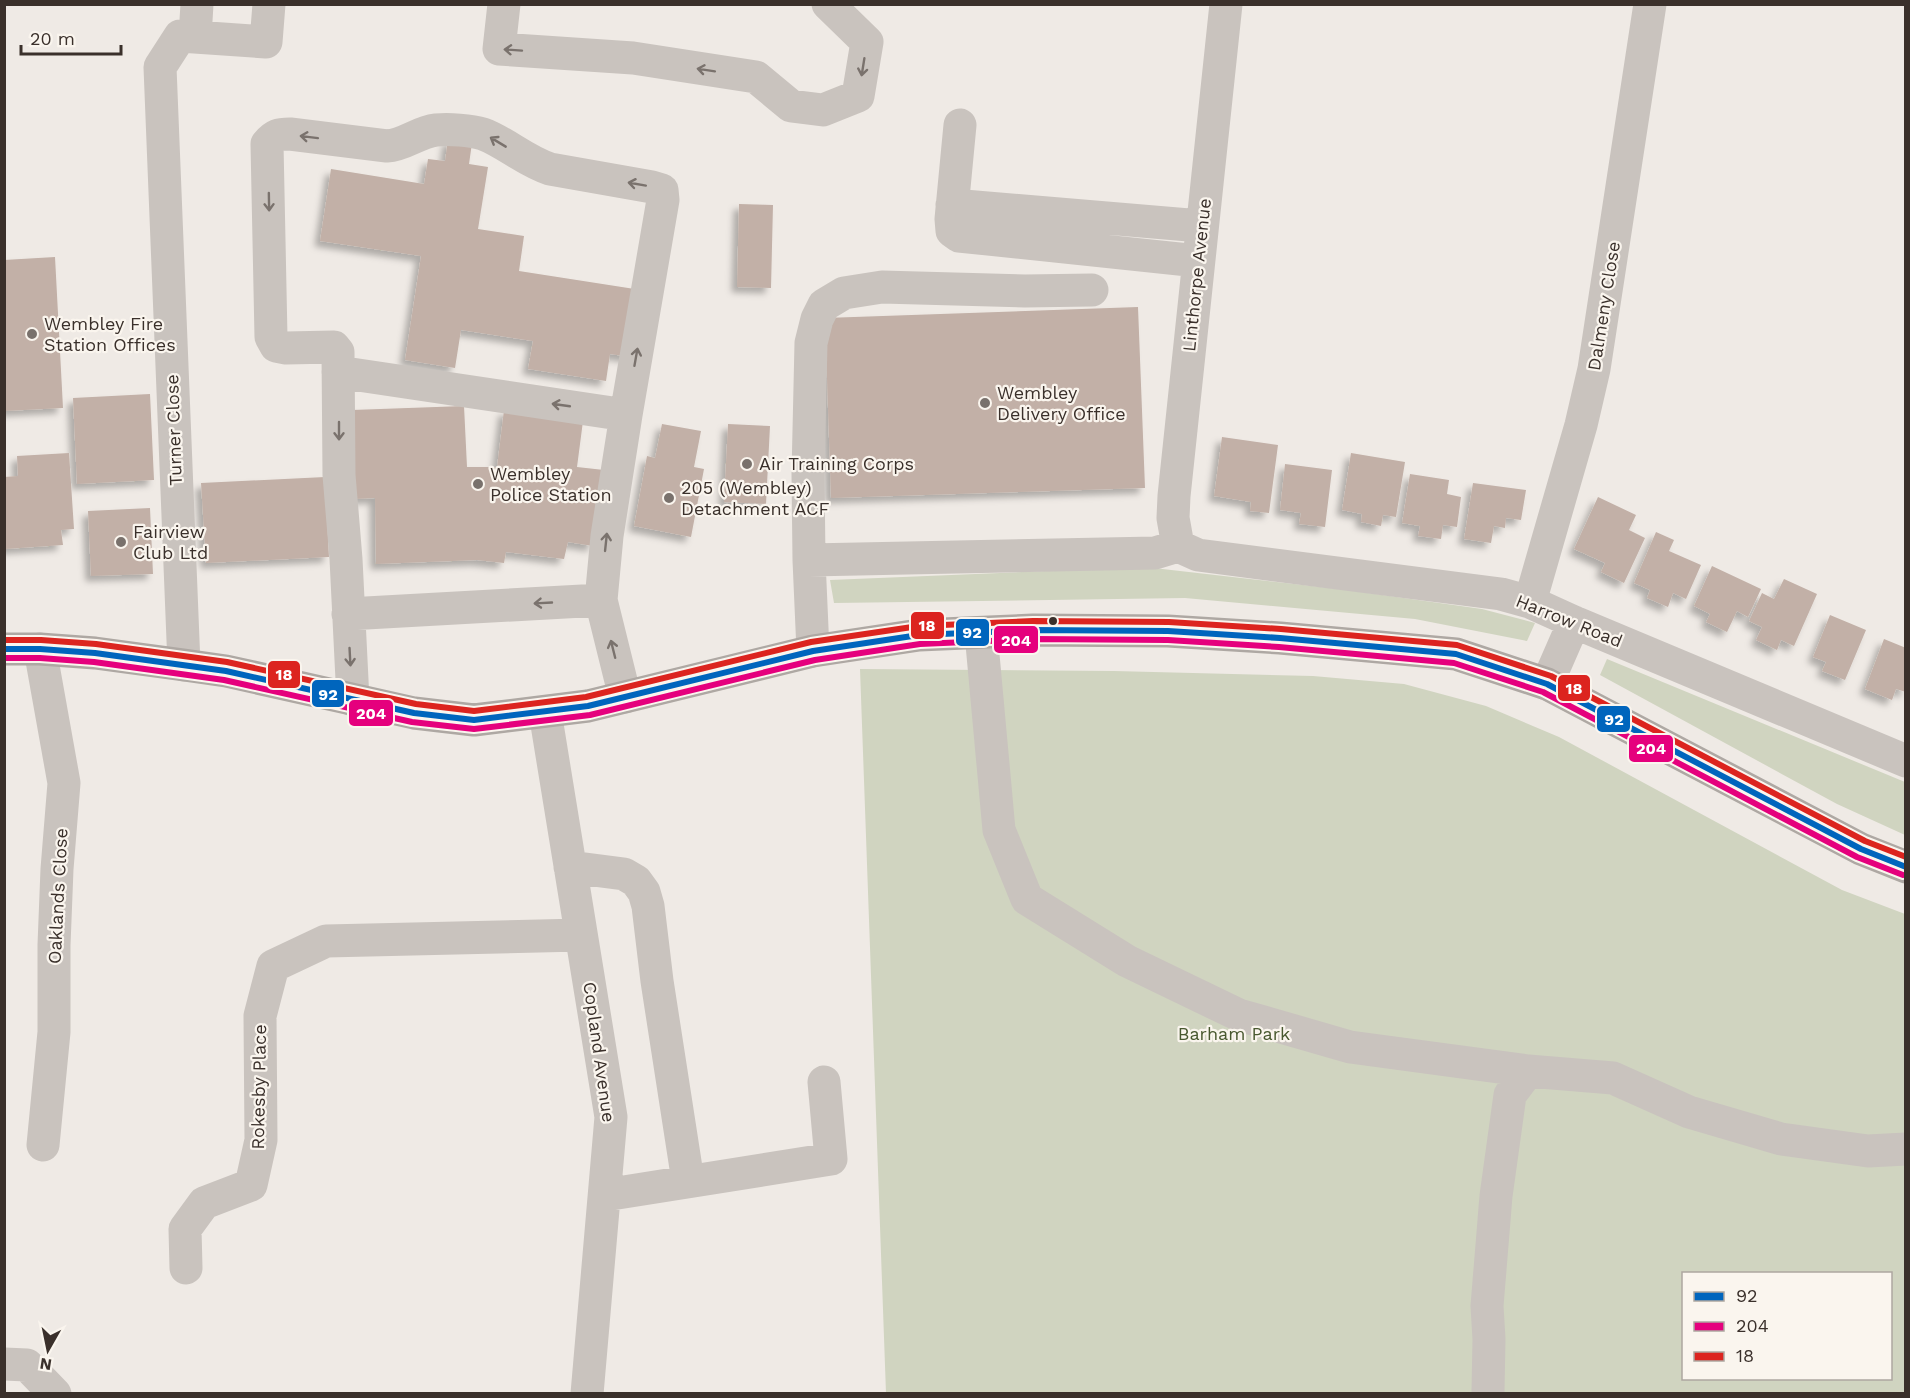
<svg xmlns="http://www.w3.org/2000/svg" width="1910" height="1398" font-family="'Work Sans',sans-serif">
<defs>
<filter id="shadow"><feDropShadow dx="-5.5" dy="5.5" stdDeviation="3" flood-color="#0004"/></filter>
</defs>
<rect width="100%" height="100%" fill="#efeae5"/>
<path fill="#d0d4c0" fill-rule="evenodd" d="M1145 567 1347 590 1482 609 1535 623 1527 641 1415 619 1185 598 834 603 830 580Z
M1607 659 1905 782V835L1837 804 1600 675Z
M860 669 1114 671 1313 676 1404 684 1486 706 1559 737 1842 890 1905 914V1393H886ZM1684 1274H1890V1378H1684Z"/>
<path fill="#c2b0a7" filter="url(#shadow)" d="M448 139 472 143 469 164 488 167 478 229 524 236 519 271 641 290 631 357 610 354 606 381 528 369 533 341 461 330 455 368 405 360 421 256 320 241 331 169 424 184 428 159 445 161Z
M739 204 773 205 771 288 737 287Z
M55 257 63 408 4 411V260Z
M1138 307 1145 488 831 498 825 318Z
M150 394 154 480 77 484 73 398Z
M464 406 467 467H497L504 410 583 421 577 467 604 470 593 546 568 542 564 559 506 552 504 563 477 560 376 564 375 498 354 499 352 410Z
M662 424 701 431 694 467 704 469 691 537 634 526 647 456 655 458Z
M728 424 770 426 766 504 724 502Z
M1222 437 1278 445 1269 513 1250 511 1251 502 1214 496Z
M69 453 74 529 61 530 63 545 5 549 4 477 18 476 17 456Z
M1351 453 1405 462 1396 517 1383 515 1381 526 1361 522 1362 514 1342 510Z
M1285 464 1332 470 1325 527 1299 524 1301 513 1280 510Z
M1410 474 1449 480 1447 494 1461 497 1457 527 1443 525 1441 539 1418 536 1420 526 1402 523Z
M325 477 329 557 206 563 201 483Z
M1473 483 1526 490 1521 520 1506 518 1505 528 1494 526 1491 543 1464 539Z
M1598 497 1636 515 1629 530 1645 538 1624 583 1601 572 1605 563 1574 549Z
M150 508 153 574 91 576 88 511Z
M1656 532 1674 540 1669 551 1701 565 1686 599 1673 593 1668 607 1647 598 1650 590 1634 583Z
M1712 566 1761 589 1748 617 1737 611 1727 632 1706 622 1710 614 1694 606Z
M1784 579 1817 594 1794 646 1781 640 1777 650 1756 640 1762 627 1749 621 1762 593 1774 599Z
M1830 615 1866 630 1845 680 1822 671 1826 662 1813 657Z
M1884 639 1906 648V692L1896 689 1892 700 1865 689Z"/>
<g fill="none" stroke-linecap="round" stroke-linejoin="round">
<path stroke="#c9c3be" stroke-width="33" d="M504 4 499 49 633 58 756 77 791 106 823 110 858 96 867 42 828 4
M195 37 197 4
M960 125 951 219 952 231 959 236 1198 261
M952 205 1201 226
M338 372 626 415 607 536 601 600 625 697
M1178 546 1198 555 1501 594 1530 602 1574 622 1906 761
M1178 546 1173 518 1174 496 1226 4
M809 560 1155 553 1178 546
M1530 602 1581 425 1594 369 1650 4
M348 614 601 600
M981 633 999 830 1027 899 1127 961 1239 1015 1350 1047 1528 1071 1613 1078 1689 1112 1781 1139 1868 1151 1906 1149
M40 649 64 783 57 869 54 945V1032L43 1145
M813 651 809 560 808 474 811 343 817 319 824 305 844 293 882 287 1025 291 1092 290
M184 665 160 67 180 36 266 42 269 4
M1547 684 1574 622
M353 700 346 559 339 475 338 352 334 347 286 348 276 346 271 337 267 144C274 135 279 134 290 134L387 146C405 145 418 132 436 130 449 129 470 130 483 134 505 142 525 161 550 169L652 187 662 190 663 200 626 415
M545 712 611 1117 587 1394
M570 867 624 874 636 881 644 892 648 906 657 981 688 1181
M605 1195 831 1159 824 1082
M186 1268 185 1229 204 1203 251 1185 261 1140 260 1016 273 966 326 941 581 935
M4 1364 27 1365 55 1394
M1488 1391 1489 1339 1487 1306 1496 1196 1510 1095 1528 1071"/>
<path stroke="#aea8a3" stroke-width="33" d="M4 649H40L95 653 184 665 226 671 414 713 474 720 588 706 813 651 919 635 1033 630 1168 631 1280 638 1456 654 1547 684 1861 849 1906 867"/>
<g stroke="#faf5ee" stroke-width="10">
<path id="bus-1" d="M4 649H40L95 653 226 671 414 713 474 720 588 706 813 651 919 635 1033 630 1168 631 1280 638 1456 654 1547 684 1861 849 1906 867"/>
</g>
<g stroke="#faf5ee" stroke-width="10">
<path id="bus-2" d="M4 658H40L94 662 224 680 412 722 474 729 590 715 815 660 920 644 1033 639 1168 640 1279 647 1454 663 1543 692 1857 857 1903 875"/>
</g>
<g stroke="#faf5ee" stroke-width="10">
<path id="bus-3" d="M4 640H41L96 644 227 662 416 704 474 711 586 697 811 642 919 626 1033 621 1169 622 1281 629 1457 645 1551 676 1865 841 1906 857"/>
</g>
<use href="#bus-1" stroke="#0065bd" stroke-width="6"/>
<use href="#bus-2" stroke="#e5007d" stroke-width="6"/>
<use href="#bus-3" stroke="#dc241f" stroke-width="6"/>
</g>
<defs><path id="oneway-shaft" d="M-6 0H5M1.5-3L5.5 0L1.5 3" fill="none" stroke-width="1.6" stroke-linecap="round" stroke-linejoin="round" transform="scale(1.5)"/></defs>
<g stroke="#7a726d">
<use href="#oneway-shaft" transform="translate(513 50) rotate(-176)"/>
<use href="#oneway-shaft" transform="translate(863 67) rotate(99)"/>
<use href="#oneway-shaft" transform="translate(706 70) rotate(-171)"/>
<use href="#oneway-shaft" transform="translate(309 137) rotate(-173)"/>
<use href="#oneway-shaft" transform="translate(498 142) rotate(-149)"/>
<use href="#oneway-shaft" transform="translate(637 184) rotate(-170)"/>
<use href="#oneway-shaft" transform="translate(269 202) rotate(89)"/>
<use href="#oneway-shaft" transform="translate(636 357) rotate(-80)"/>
<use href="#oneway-shaft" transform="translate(561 405) rotate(-172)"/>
<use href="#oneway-shaft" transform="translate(339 431) rotate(90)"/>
<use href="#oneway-shaft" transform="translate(606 542) rotate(-84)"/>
<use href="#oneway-shaft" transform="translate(543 603) rotate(177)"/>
<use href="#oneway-shaft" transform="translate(613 649) rotate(-104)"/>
<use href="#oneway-shaft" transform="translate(350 657) rotate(87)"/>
</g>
<g fill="#79716c" stroke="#faf5ee" stroke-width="2">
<circle cx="32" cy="334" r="6"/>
<circle cx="985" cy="403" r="6"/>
<circle cx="747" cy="464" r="6"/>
<circle cx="478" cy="484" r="6"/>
<circle cx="669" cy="498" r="6"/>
<circle cx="121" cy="542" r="6"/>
</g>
<circle fill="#3a302b" stroke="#faf5ee" stroke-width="2" cx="1053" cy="621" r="5"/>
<g text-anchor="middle" stroke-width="4.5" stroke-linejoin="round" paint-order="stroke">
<g font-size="18" fill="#3a302b" stroke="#faf5ee">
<text transform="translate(1197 275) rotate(-84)" y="6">Linthorpe Avenue</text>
<text transform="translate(1604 306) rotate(-81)" y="6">Dalmeny Close</text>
<text transform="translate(174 430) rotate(-92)" y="6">Turner Close</text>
<text transform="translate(1569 621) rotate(22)" y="6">Harrow Road</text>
<text transform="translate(58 896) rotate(-87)" y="6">Oaklands Close</text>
<text transform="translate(599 1052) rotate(82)" y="6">Copland Avenue</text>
<text transform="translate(259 1087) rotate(-89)" y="6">Rokesby Place</text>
</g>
<g font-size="18" fill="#3a302b" stroke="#faf5ee" text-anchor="start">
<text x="44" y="330">Wembley Fire<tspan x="44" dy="21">Station Offices</tspan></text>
<text x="997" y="399">Wembley<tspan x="997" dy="21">Delivery Office</tspan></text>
<text x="759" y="470">Air Training Corps</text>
<text x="490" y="480">Wembley<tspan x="490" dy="21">Police Station</tspan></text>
<text x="681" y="494">205 (Wembley)<tspan x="681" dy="21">Detachment ACF</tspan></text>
<text x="133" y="538">Fairview<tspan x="133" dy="21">Club Ltd</tspan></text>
</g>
<g font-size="18" fill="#48582f" stroke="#faf5ee">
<text x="1234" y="1040">Barham Park</text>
</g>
</g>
<g stroke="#faf5ee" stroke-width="2">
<rect x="910" y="611" width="35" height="29" rx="6" fill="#dc241f"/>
<rect x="955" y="618" width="35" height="29" rx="6" fill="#0065bd"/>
<rect x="993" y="625" width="46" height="29" rx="6" fill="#e5007d"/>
<rect x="267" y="660" width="34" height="29" rx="6" fill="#dc241f"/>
<rect x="1557" y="674" width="34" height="28" rx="6" fill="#dc241f"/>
<rect x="311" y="679" width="34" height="29" rx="6" fill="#0065bd"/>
<rect x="348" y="699" width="46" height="28" rx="6" fill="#e5007d"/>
<rect x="1596" y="705" width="35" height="28" rx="6" fill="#0065bd"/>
<rect x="1628" y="734" width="46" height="29" rx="6" fill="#e5007d"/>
</g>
<g font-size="16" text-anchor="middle" font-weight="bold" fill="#fff">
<text x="927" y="631">18</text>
<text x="972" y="638">92</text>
<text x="1016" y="646">204</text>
<text x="284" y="680">18</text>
<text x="1574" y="694">18</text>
<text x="328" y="700">92</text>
<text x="371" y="719">204</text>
<text x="1614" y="725">92</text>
<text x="1651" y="754">204</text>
</g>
<rect width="1910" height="1398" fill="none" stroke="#3a302b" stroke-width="12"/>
<rect x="1682" y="1272" width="210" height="108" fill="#faf5ee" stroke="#ada6a0" stroke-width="1.5"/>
<rect x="1694" y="1292" width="30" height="9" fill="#0065bd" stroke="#ada6a0" stroke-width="1.5"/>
<text x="1736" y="1302" font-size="18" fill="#3a302b">92</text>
<rect x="1694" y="1322" width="30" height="9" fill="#e5007d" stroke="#ada6a0" stroke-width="1.5"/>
<text x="1736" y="1332" font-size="18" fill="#3a302b">204</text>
<rect x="1694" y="1352" width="30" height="9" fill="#dc241f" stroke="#ada6a0" stroke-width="1.5"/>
<text x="1736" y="1362" font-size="18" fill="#3a302b">18</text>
<g transform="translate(48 1350) rotate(189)" stroke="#faf5ee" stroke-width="4.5" paint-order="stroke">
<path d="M0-4.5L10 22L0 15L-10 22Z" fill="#3a302b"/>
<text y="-9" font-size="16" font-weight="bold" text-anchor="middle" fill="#3a302b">N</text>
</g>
<path d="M21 45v9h100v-9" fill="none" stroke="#3a302b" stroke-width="3"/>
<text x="30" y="45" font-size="18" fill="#3a302b" stroke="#faf5ee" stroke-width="4.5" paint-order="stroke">20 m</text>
</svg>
